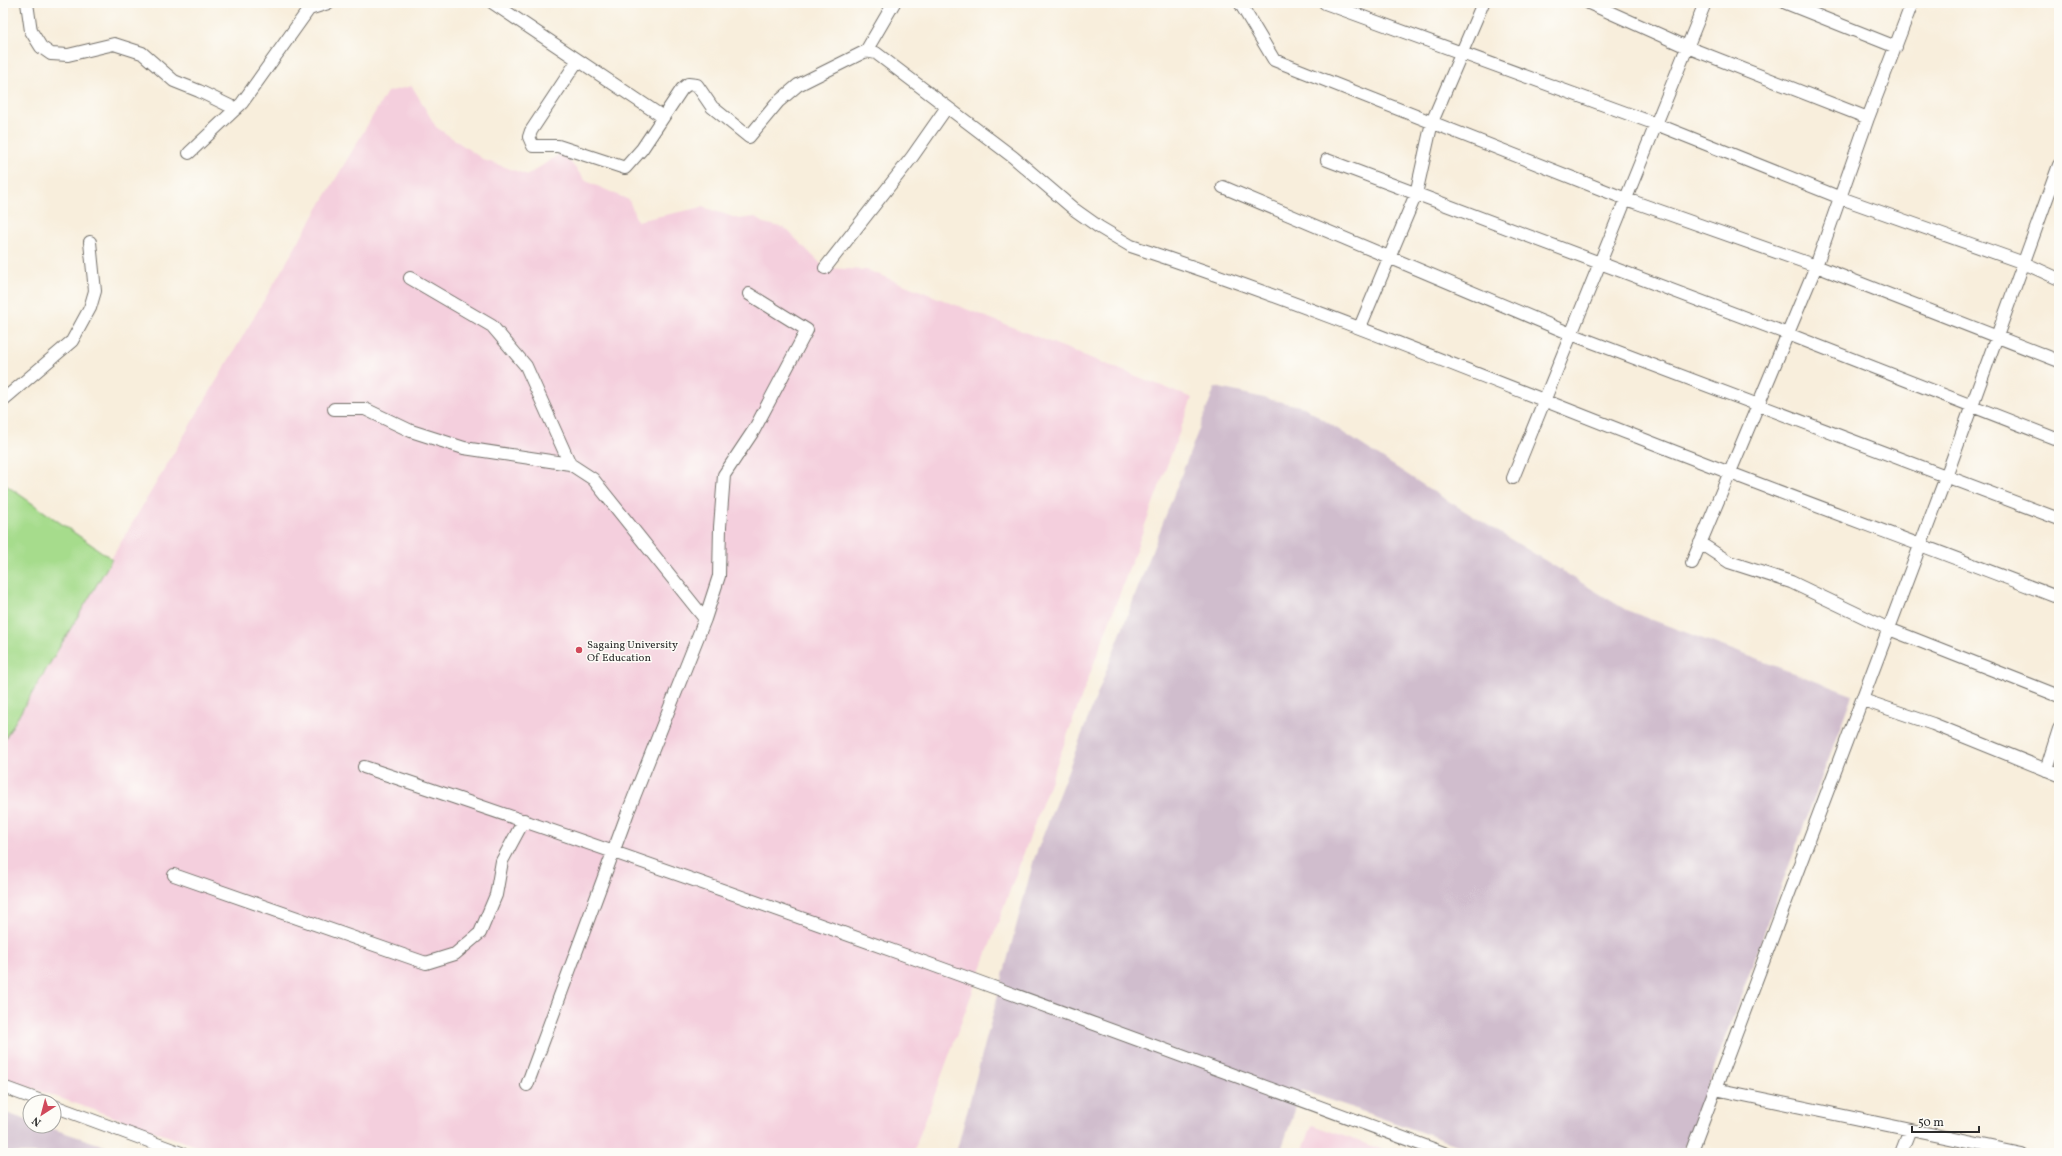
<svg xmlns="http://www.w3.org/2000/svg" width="2062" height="1156" font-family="Vollkorn,serif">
<rect width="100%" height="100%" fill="#fdfcf7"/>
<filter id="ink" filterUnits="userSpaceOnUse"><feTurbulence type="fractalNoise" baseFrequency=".025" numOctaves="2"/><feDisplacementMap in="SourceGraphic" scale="8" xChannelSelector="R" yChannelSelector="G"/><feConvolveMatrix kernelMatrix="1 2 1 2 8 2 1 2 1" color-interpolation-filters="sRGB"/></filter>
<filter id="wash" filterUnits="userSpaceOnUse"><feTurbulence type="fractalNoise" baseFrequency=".012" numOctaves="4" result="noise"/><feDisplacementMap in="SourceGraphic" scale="16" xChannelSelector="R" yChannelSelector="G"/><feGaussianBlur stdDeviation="0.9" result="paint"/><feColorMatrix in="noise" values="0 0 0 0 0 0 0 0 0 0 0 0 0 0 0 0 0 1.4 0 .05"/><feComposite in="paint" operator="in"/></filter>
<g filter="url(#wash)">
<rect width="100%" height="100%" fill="#f8eedc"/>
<path fill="#f4cfdd" d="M412 86 436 127 484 160 528 175 562 152 586 181 629 200 637 221 703 207 739 219 755 217 764 223 785 228 825 268 867 270 1192 398 913 1153H216L3 1078V742L387 92Z
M1312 1125 1392 1153H1302Z"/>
<path fill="#d0bdcd" d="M1215 387 1304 407 1437 494 1626 610 1852 695 1683 1153H1480L1302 1090 1280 1153H956L1034 859Z
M3 1112 30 1121V1126H44L126 1153H3Z"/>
<path fill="#a6dc8c" stroke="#68845c" d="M3 483 112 559 3 742Z"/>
</g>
<g filter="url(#ink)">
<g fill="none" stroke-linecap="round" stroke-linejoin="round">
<g stroke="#736f69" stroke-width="14">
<path id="minor" d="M27 3 31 31 41 47 51 54 68 55 114 44 142 53 174 81 199 91 236 109
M493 3 663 117
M1240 3 1274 60 1626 199 1816 266 2059 361
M1325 3 1656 124 1841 198 2024 263 2059 279
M1589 3 1687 47 1868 118
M1786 3 1896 47
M866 51 894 3
M578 60 531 131 529 137 533 146H558L625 168 642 149 682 89 688 84 697 85 712 107 749 137 778 102 798 85 866 51 876 53 1013 157 1075 210 1099 227 1131 246C1302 302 1468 371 1635 436 1776 492 1918 543 2059 598
M189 153 242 103 309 9 328 3
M1327 160 1788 334 2059 440
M1223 187 1571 334 2059 519
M825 268 912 157 947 107
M410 278 492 326 526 366 570 464
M1360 327 1416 194 1432 122 1483 3
M3 400 72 341 90 308 95 291 90 242
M334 409H365L411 431 464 448 570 464 593 479 705 619
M1513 478 1705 3
M1700 543 1729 562 1791 582 1889 629 2059 696
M1692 563 1816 266 1868 118 1912 3
M1863 700 1933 724 2059 775
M364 767C727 888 1086 1020 1444 1153
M2046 770 2059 729
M174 875 426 963 455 954 480 933 496 895 502 861 524 820
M527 1085 628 812 705 619 719 576 720 527 724 475 754 430 807 330 749 294
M3 1087 44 1102
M1715 1089 2021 1153
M54 1106 181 1153
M1691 1153 1946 477 2059 165
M1901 1153 1910 1130"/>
</g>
<use href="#minor" stroke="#fff" stroke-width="12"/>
</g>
</g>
<circle fill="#d1495b" stroke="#fdfcf7" stroke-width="1.5" cx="579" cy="650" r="4"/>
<g text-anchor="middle" stroke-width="3" stroke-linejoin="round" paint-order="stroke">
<g font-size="11" fill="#2b2b2b" stroke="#fdfcf7" text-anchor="start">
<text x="587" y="648">Sagaing University<tspan x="587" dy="13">Of Education</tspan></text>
</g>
</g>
<rect width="2062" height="1156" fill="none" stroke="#fdfcf7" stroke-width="16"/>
<g transform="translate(42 1114) rotate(216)"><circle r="19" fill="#fdfcf7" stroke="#a9a8a5"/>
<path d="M0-3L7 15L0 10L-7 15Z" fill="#d1495b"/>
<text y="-6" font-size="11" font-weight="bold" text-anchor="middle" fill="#2b2b2b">N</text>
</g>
<path d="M1912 1126v6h67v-6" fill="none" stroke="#2b2b2b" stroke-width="2"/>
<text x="1918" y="1126" font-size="12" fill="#2b2b2b" stroke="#fdfcf7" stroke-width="3" paint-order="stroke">50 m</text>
</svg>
